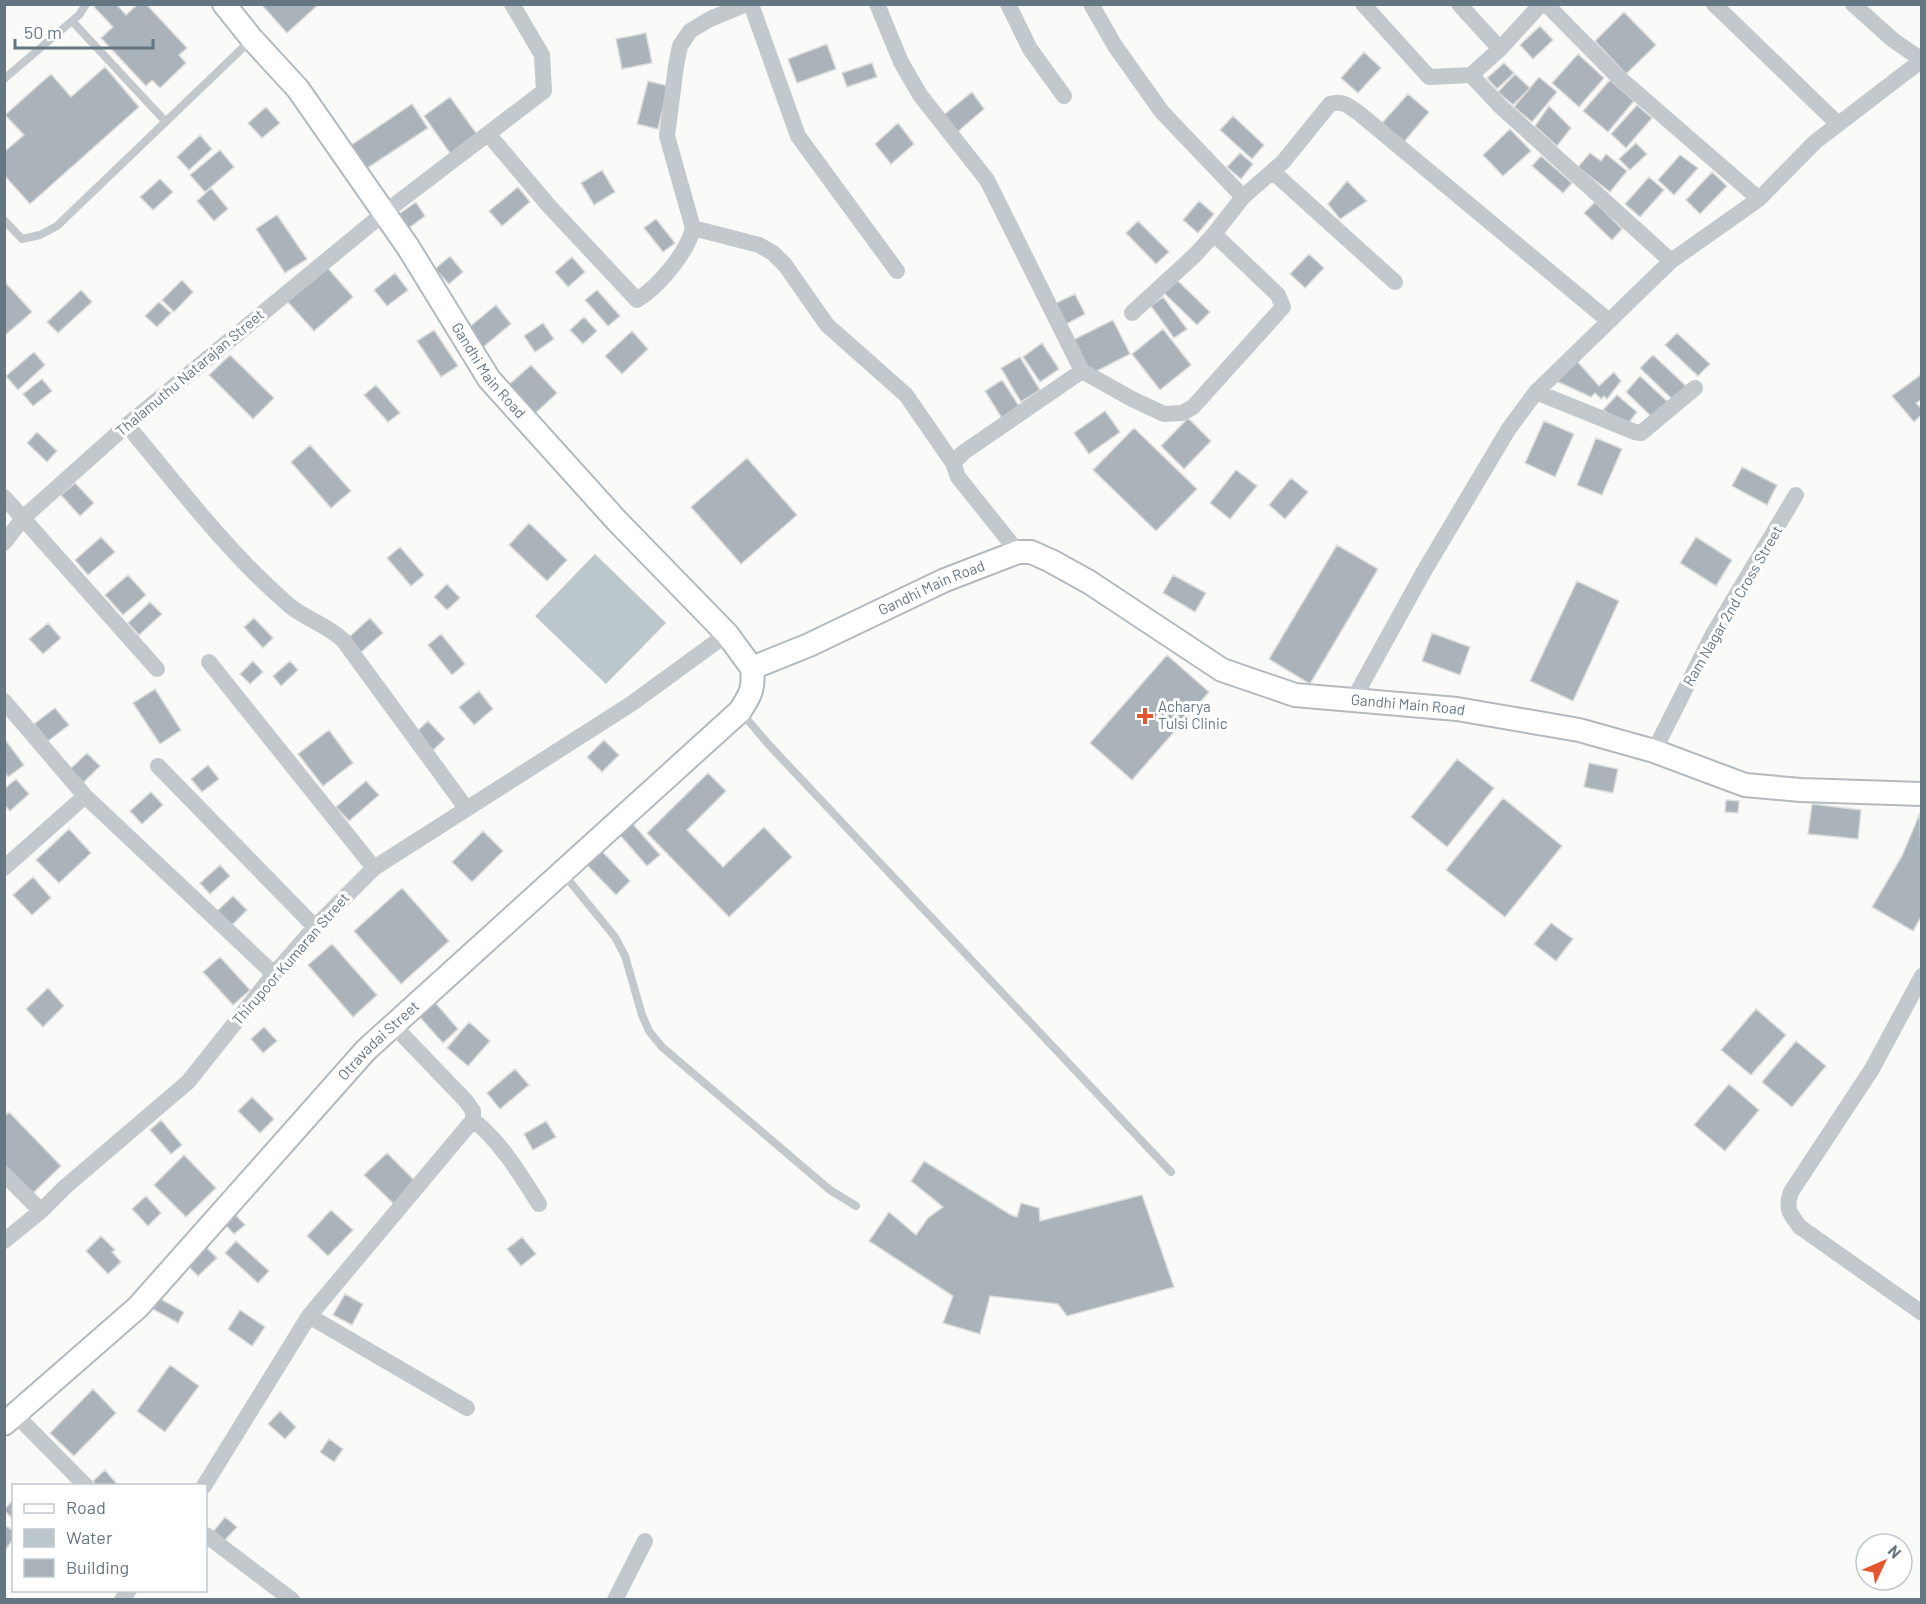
<svg xmlns="http://www.w3.org/2000/svg" width="1926" height="1604" font-family="Barlow,sans-serif">
<rect width="100%" height="100%" fill="#fafaf8"/>
<path fill="#bbc7cb" d="M595 554 666 623 606 684 535 616Z"/>
<path fill="#aab3b9" stroke="#dcdcda" stroke-width="1.5" d="M96 4H116L126 15 138 4H146L187 48 179 55 186 63 160 88 152 80 146 86 101 38 113 27 94 7Z
M261 4H319L287 33Z
M1624 12 1656 45 1626 74 1595 41Z
M1540 26 1553 40 1533 59 1520 45Z
M646 33 652 63 622 69 616 39Z
M827 44 836 69 797 83 788 59Z
M1364 52 1381 68 1358 93 1341 78Z
M1578 54 1604 78 1579 107 1552 83Z
M872 63 877 77 847 87 842 73Z
M1504 63 1514 73 1497 89 1487 78Z
M105 67 139 107 30 204 4 175V152L24 135 5 115 51 74 71 97Z
M1515 74 1530 88 1513 105 1498 92Z
M1539 77 1557 92 1532 122 1514 107Z
M1610 80 1634 101 1608 132 1583 111Z
M648 81 668 86 658 129 637 124Z
M972 92 984 109 955 134 940 118Z
M1408 94 1429 112 1404 142 1382 123Z
M450 97 479 137 452 156 424 116Z
M412 104 428 128 366 169 350 146Z
M1637 105 1652 118 1626 148 1611 134Z
M1549 106 1571 128 1557 146 1535 126Z
M266 107 280 123 262 138 248 123Z
M1233 116 1264 145 1252 159 1220 130Z
M898 123 914 144 891 164 875 144Z
M1510 129 1531 151 1503 176 1483 155Z
M200 135 212 149 189 170 177 157Z
M1636 143 1647 154 1630 170 1619 159Z
M220 150 234 167 205 192 190 175Z
M1240 153 1253 164 1241 179 1227 167Z
M1590 153 1601 161 1606 154 1627 171 1610 192 1578 167Z
M1680 155 1698 168 1674 195 1658 180Z
M1541 156 1572 183 1563 193 1532 166Z
M602 170 615 192 594 205 581 183Z
M1712 172 1727 186 1700 214 1686 200Z
M1649 177 1664 190 1640 217 1625 204Z
M160 179 173 192 153 210 140 197Z
M1347 181 1367 201 1340 219 1328 204Z
M518 187 530 202 502 226 489 211Z
M211 188 228 209 214 221 197 201Z
M1199 201 1214 214 1198 233 1183 220Z
M416 202 425 216 402 233 392 219Z
M1595 202 1622 229 1612 240 1584 213Z
M277 215 307 259 285 273 256 229Z
M656 219 675 243 663 252 644 228Z
M1138 221 1169 252 1156 264 1126 233Z
M1309 254 1324 268 1305 288 1290 274Z
M450 256 463 272 449 284 435 269Z
M572 257 585 272 568 287 555 272Z
M325 265 353 297 314 331 286 300Z
M395 273 408 290 387 306 374 290Z
M182 280 193 292 174 312 162 300Z
M1177 280 1210 312 1197 325 1164 293Z
M4 281 32 312 4 336Z
M81 290 92 302 58 333 47 322Z
M597 290 620 316 608 326 585 300Z
M1075 294 1085 314 1063 326 1052 305Z
M1163 297 1187 329 1174 338 1151 306Z
M159 302 171 313 157 327 145 316Z
M496 305 511 324 482 348 467 329Z
M584 317 597 331 583 344 570 330Z
M1113 320 1130 354 1091 374 1073 340Z
M543 323 554 339 535 352 524 336Z
M1163 329 1191 365 1160 390 1132 354Z
M434 330 458 366 441 377 417 341Z
M632 331 648 349 622 374 605 356Z
M1677 333 1710 364 1698 376 1665 345Z
M1042 343 1059 369 1040 382 1023 357Z
M34 352 45 365 18 390 6 376Z
M230 355 274 398 253 419 209 375Z
M1653 355 1686 386 1673 400 1640 368Z
M1020 357 1040 390 1021 402 1001 368Z
M1576 360 1599 386 1614 372 1621 381 1607 399 1604 396 1601 399 1595 393 1591 397 1554 380Z
M531 365 557 393 529 419 503 390Z
M1922 374V399L1916 403 1922 409V414L1914 422 1892 396Z
M1640 376 1670 404 1655 420 1626 392Z
M42 379 52 391 33 406 23 394Z
M1002 380 1021 409 1003 420 985 391Z
M376 385 400 413 388 422 364 395Z
M1617 395 1637 412 1627 425 1603 410Z
M1105 411 1120 432 1089 454 1074 433Z
M1188 418 1211 441 1184 469 1161 446Z
M1544 421 1574 434 1555 477 1525 463Z
M1134 428 1197 489 1156 531 1093 470Z
M37 432 57 451 47 462 27 443Z
M1596 438 1622 449 1602 495 1577 485Z
M310 445 351 491 331 508 291 462Z
M747 458 797 515 741 564 691 507Z
M1742 467 1777 485 1767 505 1732 486Z
M1236 470 1257 486 1230 519 1210 503Z
M1291 478 1308 492 1285 519 1269 505Z
M75 483 94 503 80 516 61 495Z
M529 523 567 560 547 581 509 545Z
M101 537 115 552 88 575 75 560Z
M1696 537 1732 560 1716 586 1680 563Z
M1337 545 1378 569 1310 684 1269 659Z
M400 547 424 575 411 586 387 558Z
M128 575 146 595 123 615 105 595Z
M1173 575 1206 593 1195 612 1163 593Z
M1577 581 1619 601 1573 701 1530 681Z
M447 584 460 598 447 610 434 597Z
M150 602 162 614 139 635 128 623Z
M254 618 273 638 263 648 244 627Z
M370 618 383 633 360 653 347 639Z
M48 623 61 638 43 654 29 639Z
M1432 633 1470 647 1460 675 1422 661Z
M441 634 465 664 452 675 428 645Z
M1167 655 1209 692 1132 780 1090 743Z
M253 661 263 672 250 684 240 674Z
M290 661 298 670 281 686 273 676Z
M155 689 181 730 160 744 133 703Z
M479 691 493 709 474 725 459 707Z
M55 708 69 725 48 741 34 724Z
M428 721 445 739 431 752 414 734Z
M329 730 353 763 323 786 298 754Z
M4 738 24 765 8 777 4 771Z
M604 740 619 755 602 772 587 757Z
M87 753 100 766 80 786 67 772Z
M1457 759 1494 788 1447 847 1411 817Z
M1589 763 1618 769 1613 793 1584 787Z
M208 765 219 779 202 792 191 779Z
M708 773 726 791 687 830 723 867 764 827 792 857 729 917 647 833Z
M16 779 29 794 10 811 4 805V789Z
M366 781 379 795 349 821 336 807Z
M151 792 163 805 142 824 130 811Z
M1503 798 1562 846 1505 917 1446 870Z
M1726 800 1739 801 1738 813 1725 812Z
M1812 804 1861 810 1858 839 1808 834Z
M1920 813 1922 915 1913 931 1872 907 1902 856Z
M632 823 660 855 647 866 619 834Z
M69 829 91 853 59 883 36 860Z
M483 831 503 851 472 882 452 862Z
M599 848 630 881 616 895 584 862Z
M220 865 230 876 210 894 200 883Z
M33 877 51 898 32 915 13 895Z
M402 888 449 941 401 984 354 931Z
M233 896 247 910 229 928 215 913Z
M1551 923 1573 939 1556 961 1534 944Z
M332 944 377 995 353 1017 308 965Z
M220 957 250 990 233 1005 203 972Z
M48 988 64 1006 43 1027 26 1009Z
M433 1000 458 1029 443 1043 417 1014Z
M1756 1009 1786 1035 1751 1075 1721 1050Z
M469 1022 490 1041 468 1066 447 1048Z
M264 1027 277 1041 263 1053 251 1039Z
M1796 1041 1826 1066 1792 1107 1762 1082Z
M515 1069 529 1085 500 1109 487 1093Z
M1729 1084 1759 1110 1725 1151 1694 1125Z
M252 1097 274 1119 260 1133 238 1111Z
M9 1112 61 1166 32 1194 4 1165V1117Z
M161 1120 182 1145 171 1154 150 1130Z
M546 1121 556 1137 533 1150 524 1134Z
M387 1153 417 1183 395 1205 364 1175Z
M184 1155 216 1188 186 1217 154 1185Z
M924 1161 1011 1215 1017 1217 1021 1203 1039 1208 1040 1221 1142 1195 1174 1287 1067 1316 1058 1304 990 1296 980 1334 943 1323 953 1296 869 1241 889 1212 916 1235 928 1218 943 1207 911 1181Z
M146 1196 161 1213 148 1226 132 1209Z
M229 1208 245 1225 234 1234 218 1217Z
M331 1210 353 1230 328 1256 307 1236Z
M101 1236 115 1250 112 1252 121 1262 108 1274 86 1251Z
M522 1237 536 1254 521 1266 507 1249Z
M236 1241 269 1271 258 1283 225 1253Z
M205 1246 217 1258 198 1276 186 1264Z
M345 1294 363 1304 352 1325 333 1315Z
M155 1296 184 1312 178 1323 149 1307Z
M240 1310 265 1327 252 1346 228 1329Z
M170 1365 199 1386 165 1432 137 1411Z
M93 1389 116 1413 74 1456 50 1433Z
M280 1411 296 1427 285 1439 268 1424Z
M329 1439 343 1449 334 1462 320 1452Z
M105 1470 117 1484 116 1486H97L93 1481Z
M14 1499V1520L4 1510Z
M225 1517 237 1527 224 1541 213 1532Z
M4 1525 14 1531V1538L4 1552Z"/>
<g fill="none" stroke-linecap="round" stroke-linejoin="round">
<g stroke="#b3babf" stroke-width="26">
<g id="secondary">
<path id="s1" d="M224 4 252 39 298 89 408 247 489 379 617 521 727 634 752 668 809 645 945 580 1018 552H1031L1051 561 1089 582 1222 670 1295 695 1457 709 1579 730 1654 751 1745 785 1801 790 1922 794"/>
<path id="s2" d="M4 1424 138 1307 366 1050 740 711C751 694 754 689 752 668"/>
</g>
</g>
<path stroke="#c3c8cc" stroke-width="8" d="M72 21 166 122
M4 79 79 15 86 4
M4 220 22 239 40 235 57 226 252 39
M741 712 769 745 1171 1172
M562 872 615 937 625 956 642 1015 649 1031 662 1047 830 1190 856 1206"/>
<path stroke="#c3c8cc" stroke-width="16" d="M751 4 798 136 897 271
M877 4 901 62 920 95 987 180 1082 371 1132 399 1164 414 1182 413 1193 407 1283 307 1278 295 1214 234
M1008 4 1030 49 1064 96
M1091 4 1115 46 1162 112 1243 197 1214 234 1195 255 1132 313
M1363 4 1429 77 1471 75
M1459 4 1500 49
M1541 4 1500 49 1471 75 1500 106 1671 261
M1546 4 1615 74 1759 199
M1714 4 1838 124
M1853 4 1893 40 1922 60
M489 135 549 206 637 300C658 287 688 252 693 228L667 136 676 66 680 46 690 31 710 19 746 4
M1273 172 1395 282
M1243 197 1283 162 1330 104C1343 100 1349 106 1360 114L1609 321
M693 228 759 245 773 253 785 265 827 325 906 395 953 463
M1536 392 1635 432 1641 433 1695 388
M127 425C179 487 228 553 290 606 306 619 327 625 343 640L466 808
M4 497 157 669
M4 543 23 518 127 425 384 213 544 91 542 55 512 4
M1018 552 958 477 953 463 964 452 1082 371
M209 662 374 868
M1353 700 1423 573 1508 430 1536 392 1671 261 1759 199 1815 142 1922 60
M4 701 85 796 274 974
M1654 751 1713 634 1796 495
M158 766 315 927
M4 868 85 796
M1922 976 1872 1069 1791 1192C1785 1209 1790 1214 1800 1227L1922 1313
M473 1120C501 1142 520 1174 539 1204
M4 1174 41 1211
M4 1241 41 1211 65 1187 188 1082 274 974 315 927 374 868 631 704 727 634
M309 1316 467 1408
M16 1415 86 1486
M204 1486 309 1316 473 1120V1111L466 1101 393 1025
M206 1535 292 1600
M122 1600 129 1590
M615 1600 645 1541"/>
<use href="#secondary" stroke="#fff" stroke-width="22"/>
</g>
<path fill="#e4572e" stroke="#fff" stroke-width="2" d="M1142 707h6v6h6v6h-6v6h-6v-6h-6v-6h6z"/>
<g text-anchor="middle" stroke-width="6" stroke-linejoin="round" paint-order="stroke">
<g font-size="15" fill="#657683" stroke="#fff">
<text dy="5" stroke="none"><textPath href="#s1" startOffset="453">Gandhi Main Road</textPath></text>
<text transform="translate(190 373) rotate(-40)" y="5">Thalamuthu Natarajan Street</text>
<text dy="5" stroke="none"><textPath href="#s1" startOffset="1048">Gandhi Main Road</textPath></text>
<text transform="translate(1733 606) rotate(-60)" y="5">Ram Nagar 2nd Cross Street</text>
<text dy="5" stroke="none"><textPath href="#s1" startOffset="1570">Gandhi Main Road</textPath></text>
<text transform="translate(291 959) rotate(-49)" y="5">Thirupoor Kumaran Street</text>
<text dy="5" stroke="none"><textPath href="#s2" startOffset="537">Otravadai Street</textPath></text>
</g>
<g font-size="15" fill="#657683" stroke="#fff" text-anchor="start">
<text x="1158" y="712">Acharya<tspan x="1158" dy="17">Tulsi Clinic</tspan></text>
</g>
</g>
<rect width="1926" height="1604" fill="none" stroke="#657683" stroke-width="12"/>
<rect x="12" y="1484" width="195" height="108" fill="#ffffff" stroke="#c1c8cd" stroke-width="1.5"/>
<rect x="24" y="1504" width="30" height="9" fill="#ffffff" stroke="#c1c8cd" stroke-width="1.5"/>
<text x="66" y="1514" font-size="18" fill="#657683">Road</text>
<rect x="24" y="1529" width="30" height="18" fill="#bbc7cb" stroke="#c1c8cd" stroke-width="1.5"/>
<text x="66" y="1544" font-size="18" fill="#657683">Water</text>
<rect x="24" y="1559" width="30" height="18" fill="#aab3b9" stroke="#c1c8cd" stroke-width="1.5"/>
<text x="66" y="1574" font-size="18" fill="#657683">Building</text>
<g transform="translate(1884 1562) rotate(46)"><circle r="28" fill="#ffffff" stroke="#c1c8cd" stroke-width="1.5"/>
<path d="M0-4.5L10 22L0 15L-10 22Z" fill="#e4572e"/>
<text y="-9" font-size="16" font-weight="bold" text-anchor="middle" fill="#657683">N</text>
</g>
<path d="M15 39v9h138v-9" fill="none" stroke="#657683" stroke-width="3"/>
<text x="24" y="39" font-size="18" fill="#657683" stroke="#ffffff" stroke-width="4.5" paint-order="stroke">50 m</text>
</svg>
